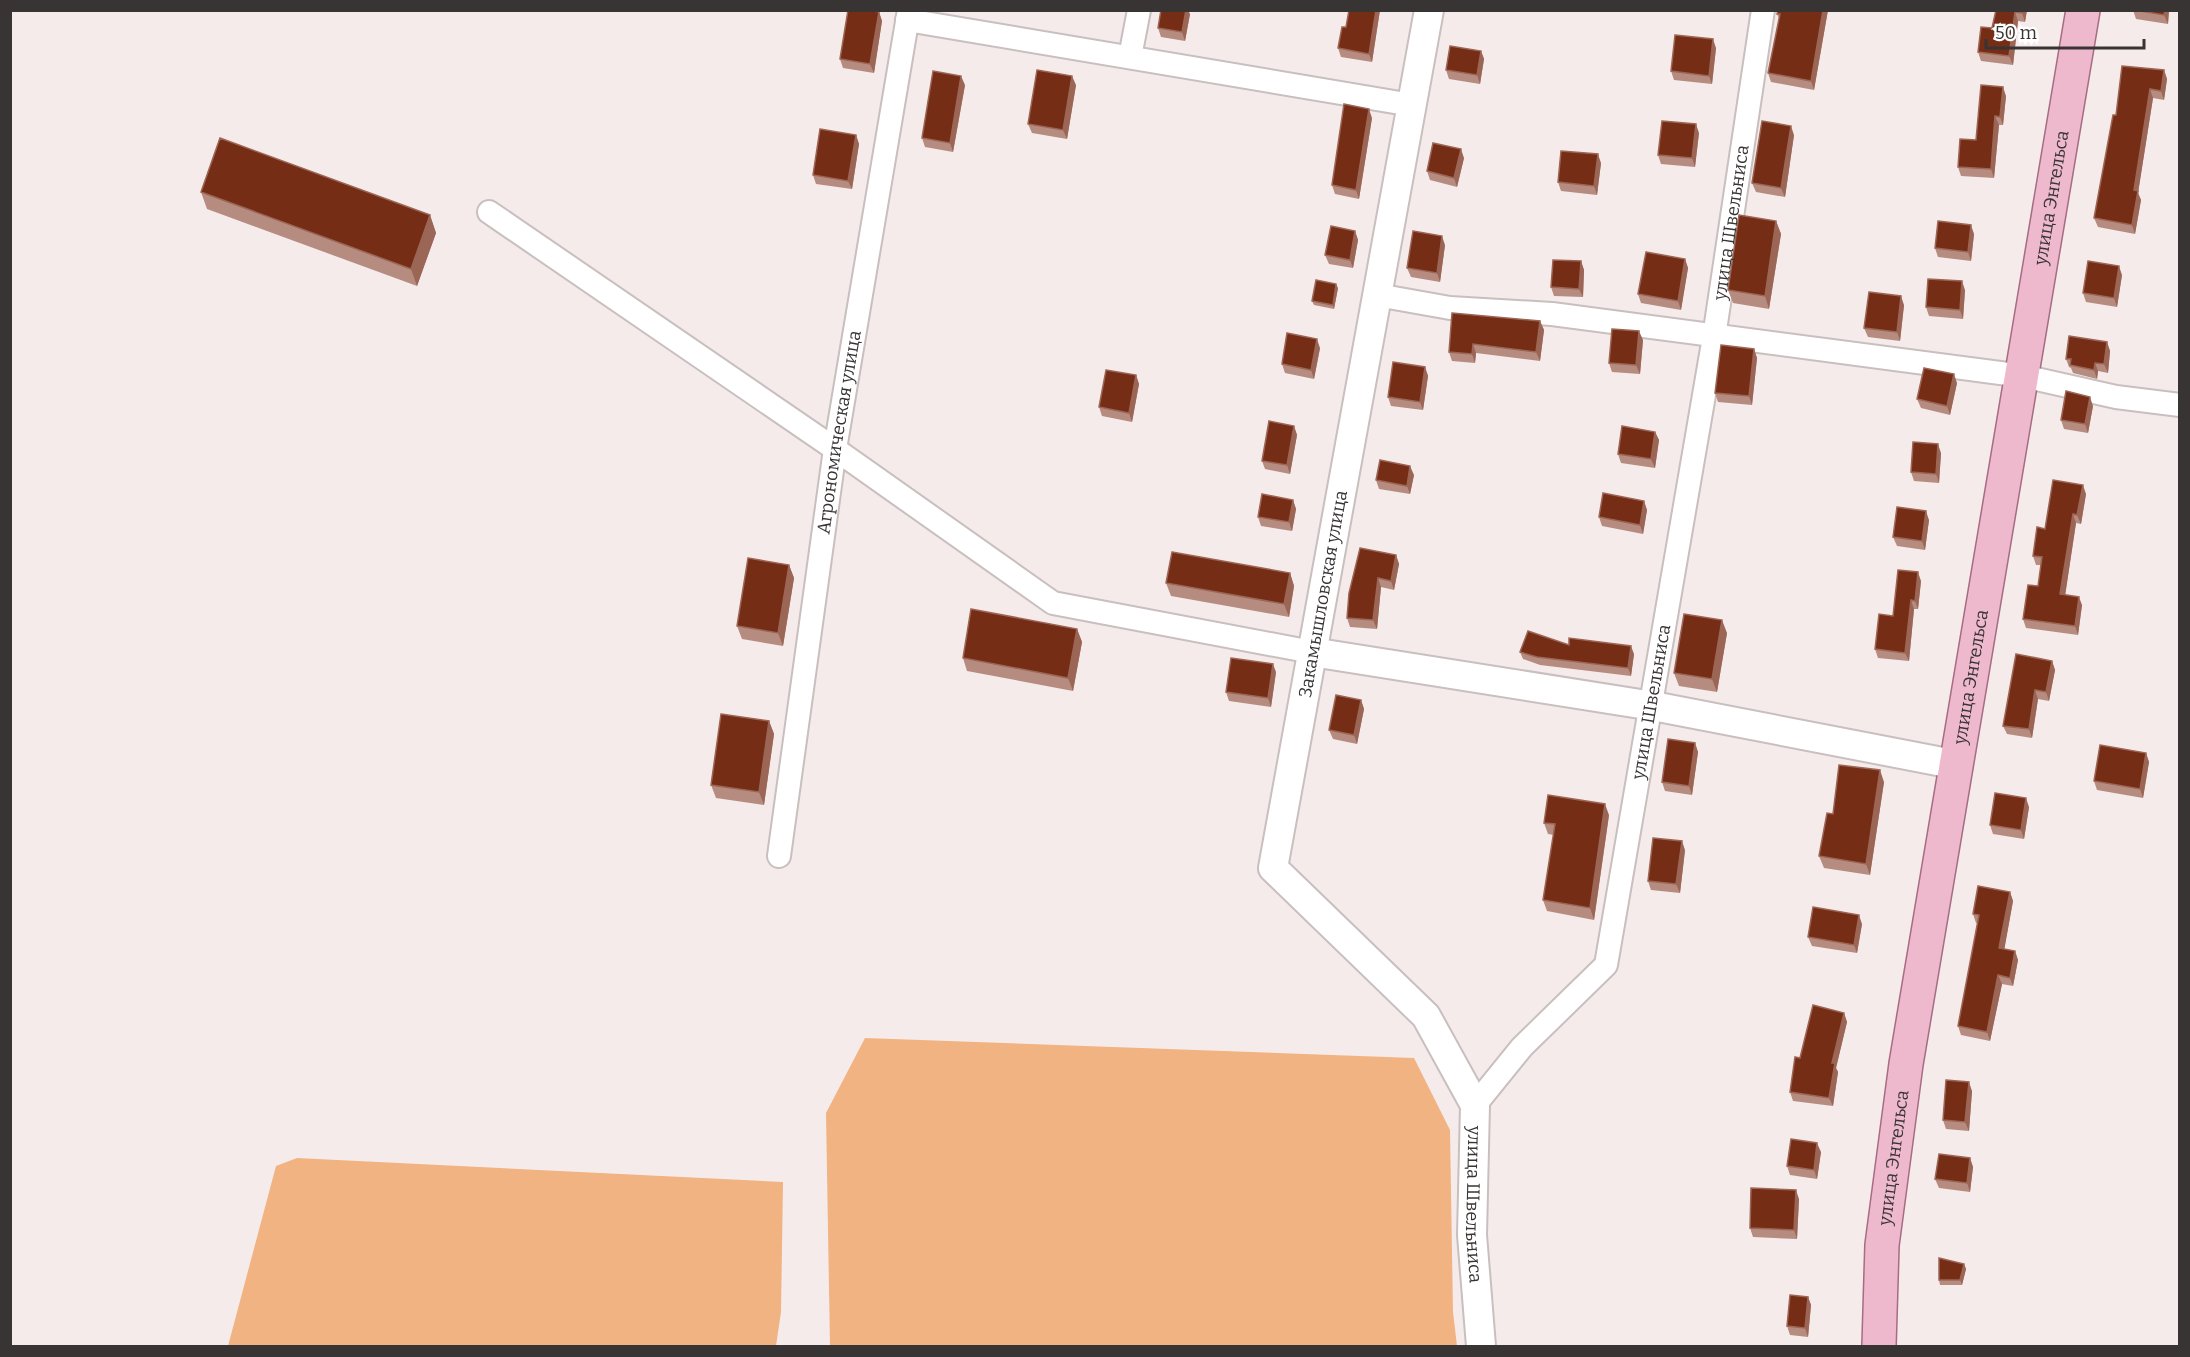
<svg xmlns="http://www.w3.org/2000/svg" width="2190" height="1357" font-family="Bitter,serif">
<rect width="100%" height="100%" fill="#f6ebeb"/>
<path fill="#f1b381" d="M865 1038 1414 1058 1450 1130 1453 1312 1457 1346H830L826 1113Z
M297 1158 783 1182 781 1312 776 1346H228L276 1166Z"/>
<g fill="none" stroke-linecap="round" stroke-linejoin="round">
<g stroke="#c9bfbf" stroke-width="26">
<g id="minor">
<path d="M907 20 1412 105"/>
<path d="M1130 57 1139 10"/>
<path d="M489 212 835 449 1053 603 1312 652"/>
<path d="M1377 295 1450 308 1552 314 2023 376 2116 397 2180 405"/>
<path id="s1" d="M779 856 835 449 909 10"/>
<path id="s2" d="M1475 1105 1522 1047 1606 965 1714 337 1763 10"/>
</g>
</g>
<g stroke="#c9bfbf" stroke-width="32">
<g id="tertiary">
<path id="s3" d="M1429 10 1273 868 1426 1016 1475 1105 1472 1235 1481 1346"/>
<path d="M1312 652 1653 706 1958 765"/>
</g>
</g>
<g stroke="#a66c81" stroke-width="36">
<g id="primary">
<path id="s4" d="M1879 1346 1882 1245 1906 1064 2083 10"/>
</g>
</g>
<use href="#minor" stroke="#fff" stroke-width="22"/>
<use href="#tertiary" stroke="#fff" stroke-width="28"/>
<use href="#primary" stroke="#eeb9cd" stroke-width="33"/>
</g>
<path fill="#b68c80" d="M1349 10H1380L1372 62 1341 57 1338 48 1346 27Z
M1828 10 1814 90 1771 82 1768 73 1779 18 1777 14Z
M1996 10H2027L2025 22 2018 21 2013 65 1981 61 1978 52 1992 28Z
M2133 10H2169L2168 24 2136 19Z
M879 12 882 21 874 73 843 68 840 59Z
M1190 14 1185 41 1161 37 1158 28Z
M1716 48 1712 84 1674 80 1671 71Z
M1481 51 1484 59 1480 84 1449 79 1446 70Z
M2164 70 2167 79 2164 100 2153 98 2138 193 2141 200 2135 234 2098 227 2094 218 2116 115Z
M965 85 953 152 925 147 922 138Z
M1076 85 1067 139 1032 133 1028 124Z
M2006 96 2003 125H1999L1994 178 1961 176 1958 167Z
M1372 118 1359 199 1335 194 1332 185Z
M1699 133 1695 167 1661 164 1658 155Z
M856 135 859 144 852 189 816 184 813 175Z
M1794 135 1785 197 1756 192 1752 183Z
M1464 158 1457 187 1430 180 1427 171Z
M1601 163 1597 195 1561 191 1558 182Z
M201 192 430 215 436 233 417 286 207 209Z
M1776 221 1781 234 1769 309 1733 303 1728 290Z
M1355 231 1358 240 1353 268 1329 264 1325 255Z
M1974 234 1971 261 1938 257 1935 248Z
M1445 245 1440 282 1411 277 1407 268Z
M1685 259 1688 268 1681 310 1641 303 1638 294Z
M1581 261 1584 270 1583 297 1554 296 1551 287Z
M2122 275 2117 307 2086 302 2083 293Z
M1338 288 1334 309 1314 305 1312 301Z
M1965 290 1963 319 1929 316 1926 307Z
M1904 305 1900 341 1868 337 1864 328Z
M1540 321 1544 330 1540 361 1476 353 1475 363 1452 361 1449 352Z
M1643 340 1640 374 1612 372 1609 363Z
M2107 342 2110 351 2108 373 2098 371 2097 379 2073 373 2071 368 2069 367 2066 359Z
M1320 348 1314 379 1285 373 1282 364Z
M1754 349 1757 358 1752 405 1718 402 1715 393Z
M1425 367 1428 376 1423 410 1391 406 1388 397Z
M1136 375 1139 384 1132 422 1102 416 1099 407Z
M1957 383 1950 415 1921 408 1917 399Z
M2093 406 2088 433 2064 429 2061 420Z
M1294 426 1297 435 1290 474 1265 469 1262 461Z
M1655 432 1659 440 1655 468 1621 463 1618 454Z
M1941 453 1939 483 1914 481 1911 472Z
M1414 475 1410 494 1379 489 1376 480Z
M2086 494 2081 524 2076 523 2065 595 2082 605 2078 635 2026 628 2023 619 2038 586 2041 565H2036L2033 556 2045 529Z
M1293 500 1296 509 1292 531 1261 526 1258 517Z
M1644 501 1647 510 1643 534 1602 526 1599 517Z
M1929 520 1925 550 1897 546 1893 537Z
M1396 555 1399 564 1394 590 1381 587 1377 629 1350 627 1347 618Z
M789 565 794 578 783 646 742 639 737 626Z
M1290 573 1294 586 1289 617 1171 596 1166 583Z
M1921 581 1918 609H1914L1909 661 1878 658 1875 649Z
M1077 629 1082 642 1073 691 967 671 963 658Z
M1727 633 1717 692 1679 686 1674 673Z
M1569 645 1634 654 1631 676 1540 665 1523 659 1520 652Z
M2052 661 2055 670 2049 701 2038 699 2032 738 2007 734 2003 726Z
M1276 672 1271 707 1229 701 1226 692Z
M1361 700 1364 709 1357 744 1333 739 1329 730Z
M769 721 774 734 764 805 716 798 711 785Z
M1695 743 1698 752 1692 795 1665 791 1662 782Z
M2146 753 2149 762 2143 798 2097 790 2094 781Z
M1884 782 1870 875 1824 868 1819 856 1833 814Z
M2029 807 2024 839 1993 834 1990 825Z
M1609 815 1594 920 1547 911 1543 900 1554 835 1548 834 1544 823Z
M1685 850 1680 893 1651 890 1648 881Z
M2010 892 2013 901 2004 949 2015 951 2018 960 2013 986 2002 984 1990 1041 1961 1035 1958 1026 1978 923H1976L1973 914Z
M1862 924 1857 953 1812 946 1808 937Z
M1844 1013 1847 1022 1836 1068 1838 1072 1833 1106 1793 1101 1790 1092 1800 1058Z
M1972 1091 1969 1131 1946 1129 1943 1120Z
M1821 1152 1817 1179 1790 1175 1787 1166Z
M1970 1158 1973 1167 1970 1192 1939 1188 1935 1179Z
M1799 1199 1797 1239 1753 1237 1750 1228Z
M1964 1264 1966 1269 1962 1285H1940L1939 1280Z
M1808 1297 1811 1305 1808 1337 1790 1335 1787 1326Z"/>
<path fill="#9c6656" d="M1186 10H1188L1190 14 1185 41 1182 32Z
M1376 10H1380L1372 62 1369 54Z
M1823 10H1828L1814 90 1811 81Z
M2022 10H2027L2025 22 2022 13Z
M2165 10H2169L2168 24 2164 15Z
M879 12 882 21 874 73 870 64Z
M2015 12 2018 21 2013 65 2009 56Z
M1713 39 1716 48 1712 84 1709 76Z
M1481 51 1484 59 1480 84 1477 75Z
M2164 70 2167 79 2164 100 2161 91Z
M961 76 965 85 953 152 950 143Z
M1072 76 1076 85 1067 139 1063 130Z
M2003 87 2006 96 2003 125 2000 117Z
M2150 89 2153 98 2138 193 2141 200 2135 234 2132 225 2134 190Z
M1369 109 1372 118 1359 199 1356 190Z
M1995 116 1999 125 1994 178 1991 169Z
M1696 124 1699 133 1695 167 1692 158Z
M1791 126 1794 135 1785 197 1781 188Z
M856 135 859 144 852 189 848 181Z
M1461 149 1464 158 1457 187 1454 178Z
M1598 154 1601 163 1597 195 1594 186Z
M430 215 436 233 417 286 411 269Z
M1776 221 1781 234 1769 309 1765 296Z
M1971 225 1974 234 1971 261 1968 252Z
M1355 231 1358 240 1353 268 1350 260Z
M1442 236 1445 245 1440 282 1437 273Z
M1685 259 1688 268 1681 310 1678 301Z
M1581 261 1584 270 1583 297 1579 289Z
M2119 266 2122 275 2117 307 2114 298Z
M1962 281 1965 290 1963 319 1960 310Z
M1336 284 1338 288 1334 309 1333 305Z
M1901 296 1904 305 1900 341 1897 332Z
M1540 321 1544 330 1540 361 1536 352Z
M1639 331 1643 340 1640 374 1636 365Z
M1317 339 1320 348 1314 379 1311 370Z
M2107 342 2110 351 2108 373 2104 364Z
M1473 344 1476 353 1475 363 1472 354Z
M1754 349 1757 358 1752 405 1749 396Z
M2095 363 2098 371 2097 379 2094 370Z
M1425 367 1428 376 1423 410 1420 402Z
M1954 374 1957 383 1950 415 1947 406Z
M1136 375 1139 384 1132 422 1129 413Z
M2090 397 2093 406 2088 433 2085 424Z
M1294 426 1297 435 1290 474 1287 465Z
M1655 432 1659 440 1655 468 1651 459Z
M1938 444 1941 453 1939 483 1936 474Z
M1410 466 1414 475 1410 494 1407 486Z
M2083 485 2086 494 2081 524 2077 515Z
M1293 500 1296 509 1292 531 1289 522Z
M1644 501 1647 510 1643 534 1640 525Z
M1926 511 1929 520 1925 550 1922 541Z
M2073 514 2076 523 2064 603 2060 594Z
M1396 555 1399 564 1394 590 1391 581Z
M789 565 794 578 783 646 778 633Z
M1918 572 1921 581 1918 609 1915 601Z
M1290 573 1294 586 1289 617 1284 604Z
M1378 578 1381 587 1377 629 1373 620Z
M2079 597 2082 605 2078 635 2075 626Z
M1911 600 1914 609 1909 661 1905 653Z
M1722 620 1727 633 1717 692 1712 679Z
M1077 629 1082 642 1073 691 1068 678Z
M1631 646 1634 654 1631 676 1628 668Z
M2052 661 2055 670 2049 701 2046 692Z
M1273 664 1276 672 1271 707 1268 698Z
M2035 690 2038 699 2032 738 2029 729Z
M1361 700 1364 709 1357 744 1354 735Z
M769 721 774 734 764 805 759 792Z
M1695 743 1698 752 1692 795 1689 786Z
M2146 753 2149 762 2143 798 2140 789Z
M1880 770 1884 782 1870 875 1866 864Z
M2026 798 2029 807 2024 839 2021 830Z
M1605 804 1609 815 1594 920 1590 908Z
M1682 841 1685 850 1680 893 1676 884Z
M2010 892 2013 901 2003 957 1999 948Z
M1859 915 1862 924 1857 953 1854 945Z
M2015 951 2018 960 2013 986 2010 978Z
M1998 975 2002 984 1990 1041 1987 1032Z
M1844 1013 1847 1022 1836 1068 1838 1072 1833 1106 1829 1098 1832 1063Z
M1969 1082 1972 1091 1969 1131 1965 1122Z
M1817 1143 1821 1152 1817 1179 1814 1170Z
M1970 1158 1973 1167 1970 1192 1967 1183Z
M1796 1190 1799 1199 1797 1239 1794 1230Z
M1964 1264 1966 1269 1962 1285 1960 1280Z
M1808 1297 1811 1305 1808 1337 1805 1328Z"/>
<path fill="#752d16" stroke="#9c6656" stroke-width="1.5" d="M848 10H868L879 12 870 64 840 59Z
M1161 10H1186L1182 32 1158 28Z
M1349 10H1376L1369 54 1338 48 1342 27H1346Z
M1778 10H1823L1811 81 1768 73 1780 14H1777Z
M1996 10H2022V13L2015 12 2009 56 1978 52 1981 27 1992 28Z
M2134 10H2165L2164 15Z
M1675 35 1713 39 1709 76 1671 71Z
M1450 46 1481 51 1477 75 1446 70Z
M2122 66 2164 70 2161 91 2150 89 2134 190 2138 191 2132 225 2094 218 2113 115H2116Z
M1037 70 1072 76 1063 130 1028 124Z
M933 71 961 76 950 143 922 138Z
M1981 85 2003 87 2000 117 1995 116 1991 169 1958 167 1960 139 1976 140Z
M1344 104 1369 109 1356 190 1332 185Z
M1662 121 1696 124 1692 158 1658 155Z
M1762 121 1791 126 1781 188 1752 183Z
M820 129 856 135 848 181 813 175Z
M220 138 430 215 411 269 201 192Z
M1433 143 1461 149 1454 178 1427 171Z
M1561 151 1598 154 1594 186 1558 182Z
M1739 215 1776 221 1765 296 1728 290Z
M1938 221 1971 225 1968 252 1935 248Z
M1331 226 1355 231 1350 260 1325 255Z
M1413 231 1442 236 1437 273 1407 268Z
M1646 252 1685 259 1678 301 1638 294Z
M1553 260 1581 261 1579 289 1551 287Z
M2088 261 2119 266 2114 298 2083 293Z
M1928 279 1962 281 1960 310 1926 307Z
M1316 280 1336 284 1333 305 1312 301Z
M1869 292 1901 296 1897 332 1864 328Z
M1452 313 1540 321 1536 352 1473 344 1472 354 1449 352Z
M1612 329 1639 331 1636 365 1609 363Z
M1287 333 1317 339 1311 370 1282 364Z
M2069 336 2107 342 2104 364 2095 363 2094 370 2070 365 2071 359H2066Z
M1721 345 1754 349 1749 396 1715 393Z
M1393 362 1425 367 1420 402 1388 397Z
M1924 368 1954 374 1947 406 1917 399Z
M1106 370 1136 375 1129 413 1099 407Z
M2066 391 2090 397 2085 424 2061 420Z
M1269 421 1294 426 1287 465 1262 461Z
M1622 426 1655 432 1651 459 1618 454Z
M1913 442 1938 444 1936 474 1911 472Z
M1380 460 1410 466 1407 486 1376 480Z
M2053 480 2083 485 2077 515 2073 514 2060 594 2079 597 2075 626 2023 619 2028 585 2038 586 2042 557 2033 556 2037 527 2045 529Z
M1603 493 1644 501 1640 525 1599 517Z
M1262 494 1293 500 1289 522 1258 517Z
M1897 507 1926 511 1922 541 1893 537Z
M1360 548 1396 555 1391 581 1378 578 1373 620 1347 618 1349 593Z
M1172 552 1290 573 1284 604 1166 583Z
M748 558 789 565 778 633 737 626Z
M1898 570 1918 572 1915 601 1911 600 1905 653 1875 649 1879 614 1893 616Z
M971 609 1077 629 1068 678 963 658Z
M1684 614 1722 620 1712 679 1674 673Z
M1528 631 1569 645V638L1631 646 1628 668 1537 657 1520 652Z
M2016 654 2052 661 2046 692 2035 690 2029 729 2003 726Z
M1231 658 1273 664 1268 698 1226 692Z
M1336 695 1361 700 1354 735 1329 730Z
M721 714 769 721 759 792 711 785Z
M1668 739 1695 743 1689 786 1662 782Z
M2100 745 2146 753 2140 789 2094 781Z
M1839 765 1880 770 1866 864 1819 856 1827 813 1833 814Z
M1995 793 2026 798 2021 830 1990 825Z
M1548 795 1605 804 1590 908 1543 900 1555 824 1544 823Z
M1653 838 1682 841 1676 884 1648 881Z
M1978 886 2010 892 1999 948 2015 951 2010 978 1998 975 1987 1032 1958 1026 1979 915 1973 914Z
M1813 907 1859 915 1854 945 1808 937Z
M1813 1005 1844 1013 1832 1063H1835L1829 1098 1790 1092 1795 1057 1800 1058Z
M1946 1080 1969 1082 1965 1122 1943 1120Z
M1791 1139 1817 1143 1814 1170 1787 1166Z
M1939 1154 1970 1158 1967 1183 1935 1179Z
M1751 1188 1796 1190 1794 1230 1750 1228Z
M1939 1258 1964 1264 1960 1280H1939Z
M1790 1295 1808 1297 1805 1328 1787 1326Z"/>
<g text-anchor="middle" stroke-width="6" stroke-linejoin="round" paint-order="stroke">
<g font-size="18" fill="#383434" stroke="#fff">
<text dy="6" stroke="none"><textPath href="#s4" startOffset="1162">улица Энгельса</textPath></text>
<text dy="6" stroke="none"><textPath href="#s2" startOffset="945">улица Швельниса</textPath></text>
<text dy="6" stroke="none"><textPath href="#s1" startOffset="428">Агрономическая улица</textPath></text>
<text transform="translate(1323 594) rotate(-80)" y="6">Закамышловская улица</text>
<text dy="6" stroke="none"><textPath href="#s4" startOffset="676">улица Энгельса</textPath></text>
<text dy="6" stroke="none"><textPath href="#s2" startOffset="459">улица Швельниса</textPath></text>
<text dy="6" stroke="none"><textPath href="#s4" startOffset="189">улица Энгельса</textPath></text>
<text dy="6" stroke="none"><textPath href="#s3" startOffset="1286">улица Швельниса</textPath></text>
</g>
</g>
<rect width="2190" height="1357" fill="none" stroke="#383434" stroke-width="24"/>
<path d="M1986 39v9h158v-9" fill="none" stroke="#383434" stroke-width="3"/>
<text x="1995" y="39" font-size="18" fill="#383434" stroke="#ffffff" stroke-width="4.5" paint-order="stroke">50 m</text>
</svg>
